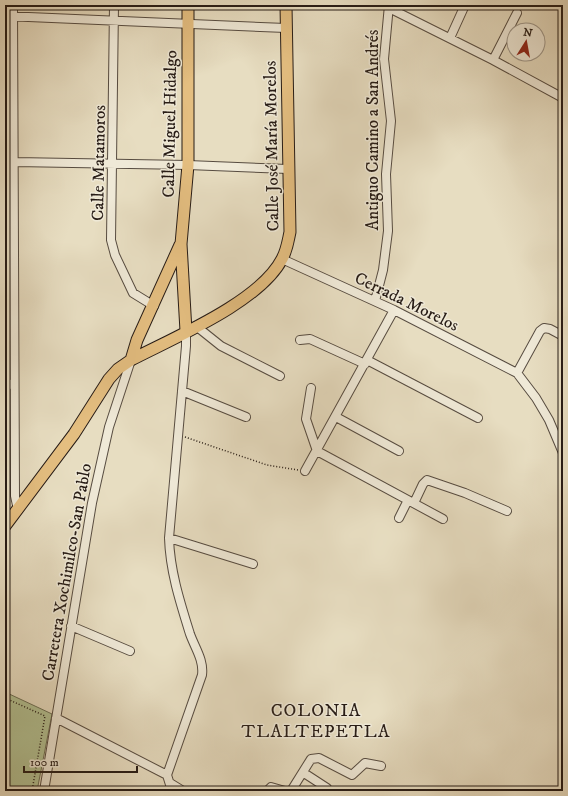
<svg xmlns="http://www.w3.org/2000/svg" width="568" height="796" font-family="'IM FELL DW Pica',serif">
<rect width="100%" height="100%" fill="#e7ddc1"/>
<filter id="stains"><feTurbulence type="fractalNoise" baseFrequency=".005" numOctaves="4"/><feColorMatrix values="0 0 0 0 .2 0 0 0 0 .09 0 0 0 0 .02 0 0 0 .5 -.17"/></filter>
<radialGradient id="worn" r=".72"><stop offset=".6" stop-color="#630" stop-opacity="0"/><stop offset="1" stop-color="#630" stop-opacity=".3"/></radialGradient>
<path fill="#b3c294" stroke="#6d6f55" d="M5 692 52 714 37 791H5Z"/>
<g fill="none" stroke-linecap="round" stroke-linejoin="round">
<g stroke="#574c41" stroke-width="10">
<path id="minor" d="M13 5 15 496 18 510
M114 5 111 240 115 255 133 293 154 306
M389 8 493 60 563 98
M5 16 286 28
M450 38 465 5
M493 60 517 13
M5 164 15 162 188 165 288 169
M282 259 394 310 517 373 536 398 549 420 563 453
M375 301 383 270 388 231 386 174 391 121 384 59 389 5
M196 326 221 346 280 376
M300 340 310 339 365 364
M367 360 478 418
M517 373 540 331 544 328 550 329 563 336
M5 382 14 386
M311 388 306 419 317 451 443 519
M182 391 246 417
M336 417 399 451
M305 471 394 310
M414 503 423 484 427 480 465 493 507 511
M399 518 408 500
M169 538 253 564
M71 626 130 651
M56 718 167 775
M304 773 327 788
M167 775 202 675C204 660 195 648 190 634 180 602 170 571 169 538L186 346V331
M167 775 172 791
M170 783 183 791
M44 791 92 503 109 427 131 360
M267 791 271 787 285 791
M291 791 311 759 319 758 352 775 365 763 381 766"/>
</g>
<g stroke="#271c16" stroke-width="13">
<path id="major" d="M186 331 181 244 188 165V5
M131 360 137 340 180 245
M5 526 74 434 109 379 118 369 131 360C173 338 260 302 282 259 287 250 288 241 290 232L286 5"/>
</g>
<path stroke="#271c16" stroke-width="1.5" stroke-dasharray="1 2" stroke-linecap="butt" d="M185 437 267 465 298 470
M5 698 45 716 32 791"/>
<use href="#minor" stroke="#efe9d7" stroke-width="8"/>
<use href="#major" stroke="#e4be80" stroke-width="11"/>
</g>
<g text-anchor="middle" stroke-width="3" stroke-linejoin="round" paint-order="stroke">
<g font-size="17" fill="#271c16" stroke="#efe9d7">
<text transform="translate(169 124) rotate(-89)" y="6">Calle Miguel Hidalgo</text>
<text transform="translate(372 130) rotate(-90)" y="6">Antiguo Camino a San Andrés</text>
<text transform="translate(271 146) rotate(-91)" y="6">Calle José María Morelos</text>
<text transform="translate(98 163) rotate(-89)" y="6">Calle Matamoros</text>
<text transform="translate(407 301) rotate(26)" y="6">Cerrada Morelos</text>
<text transform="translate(66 572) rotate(-80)" y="6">Carretera Xochimilco-San Pablo</text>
</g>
<g font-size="18" letter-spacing="1" fill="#271c16" stroke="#efe9d7">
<text x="316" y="716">COLONIA<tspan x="316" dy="21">TLALTEPETLA</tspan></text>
</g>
</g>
<rect width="568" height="796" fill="none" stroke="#e7ddc1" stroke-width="20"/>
<rect x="6" y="6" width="556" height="784" fill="none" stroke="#271c16" stroke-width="2"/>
<rect x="10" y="10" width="548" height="776" fill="none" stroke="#271c16"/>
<g transform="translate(526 42) rotate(11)"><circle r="19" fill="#efe9d7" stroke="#9f978a"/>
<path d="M0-3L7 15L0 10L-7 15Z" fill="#8f2418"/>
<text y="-6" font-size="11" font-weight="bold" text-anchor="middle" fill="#271c16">N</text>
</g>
<path d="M24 766v6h113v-6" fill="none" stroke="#271c16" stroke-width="2"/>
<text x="30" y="766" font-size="12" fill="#271c16" stroke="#efe9d7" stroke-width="3" paint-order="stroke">100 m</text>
<rect width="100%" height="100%" filter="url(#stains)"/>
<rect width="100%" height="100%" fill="url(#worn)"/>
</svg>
